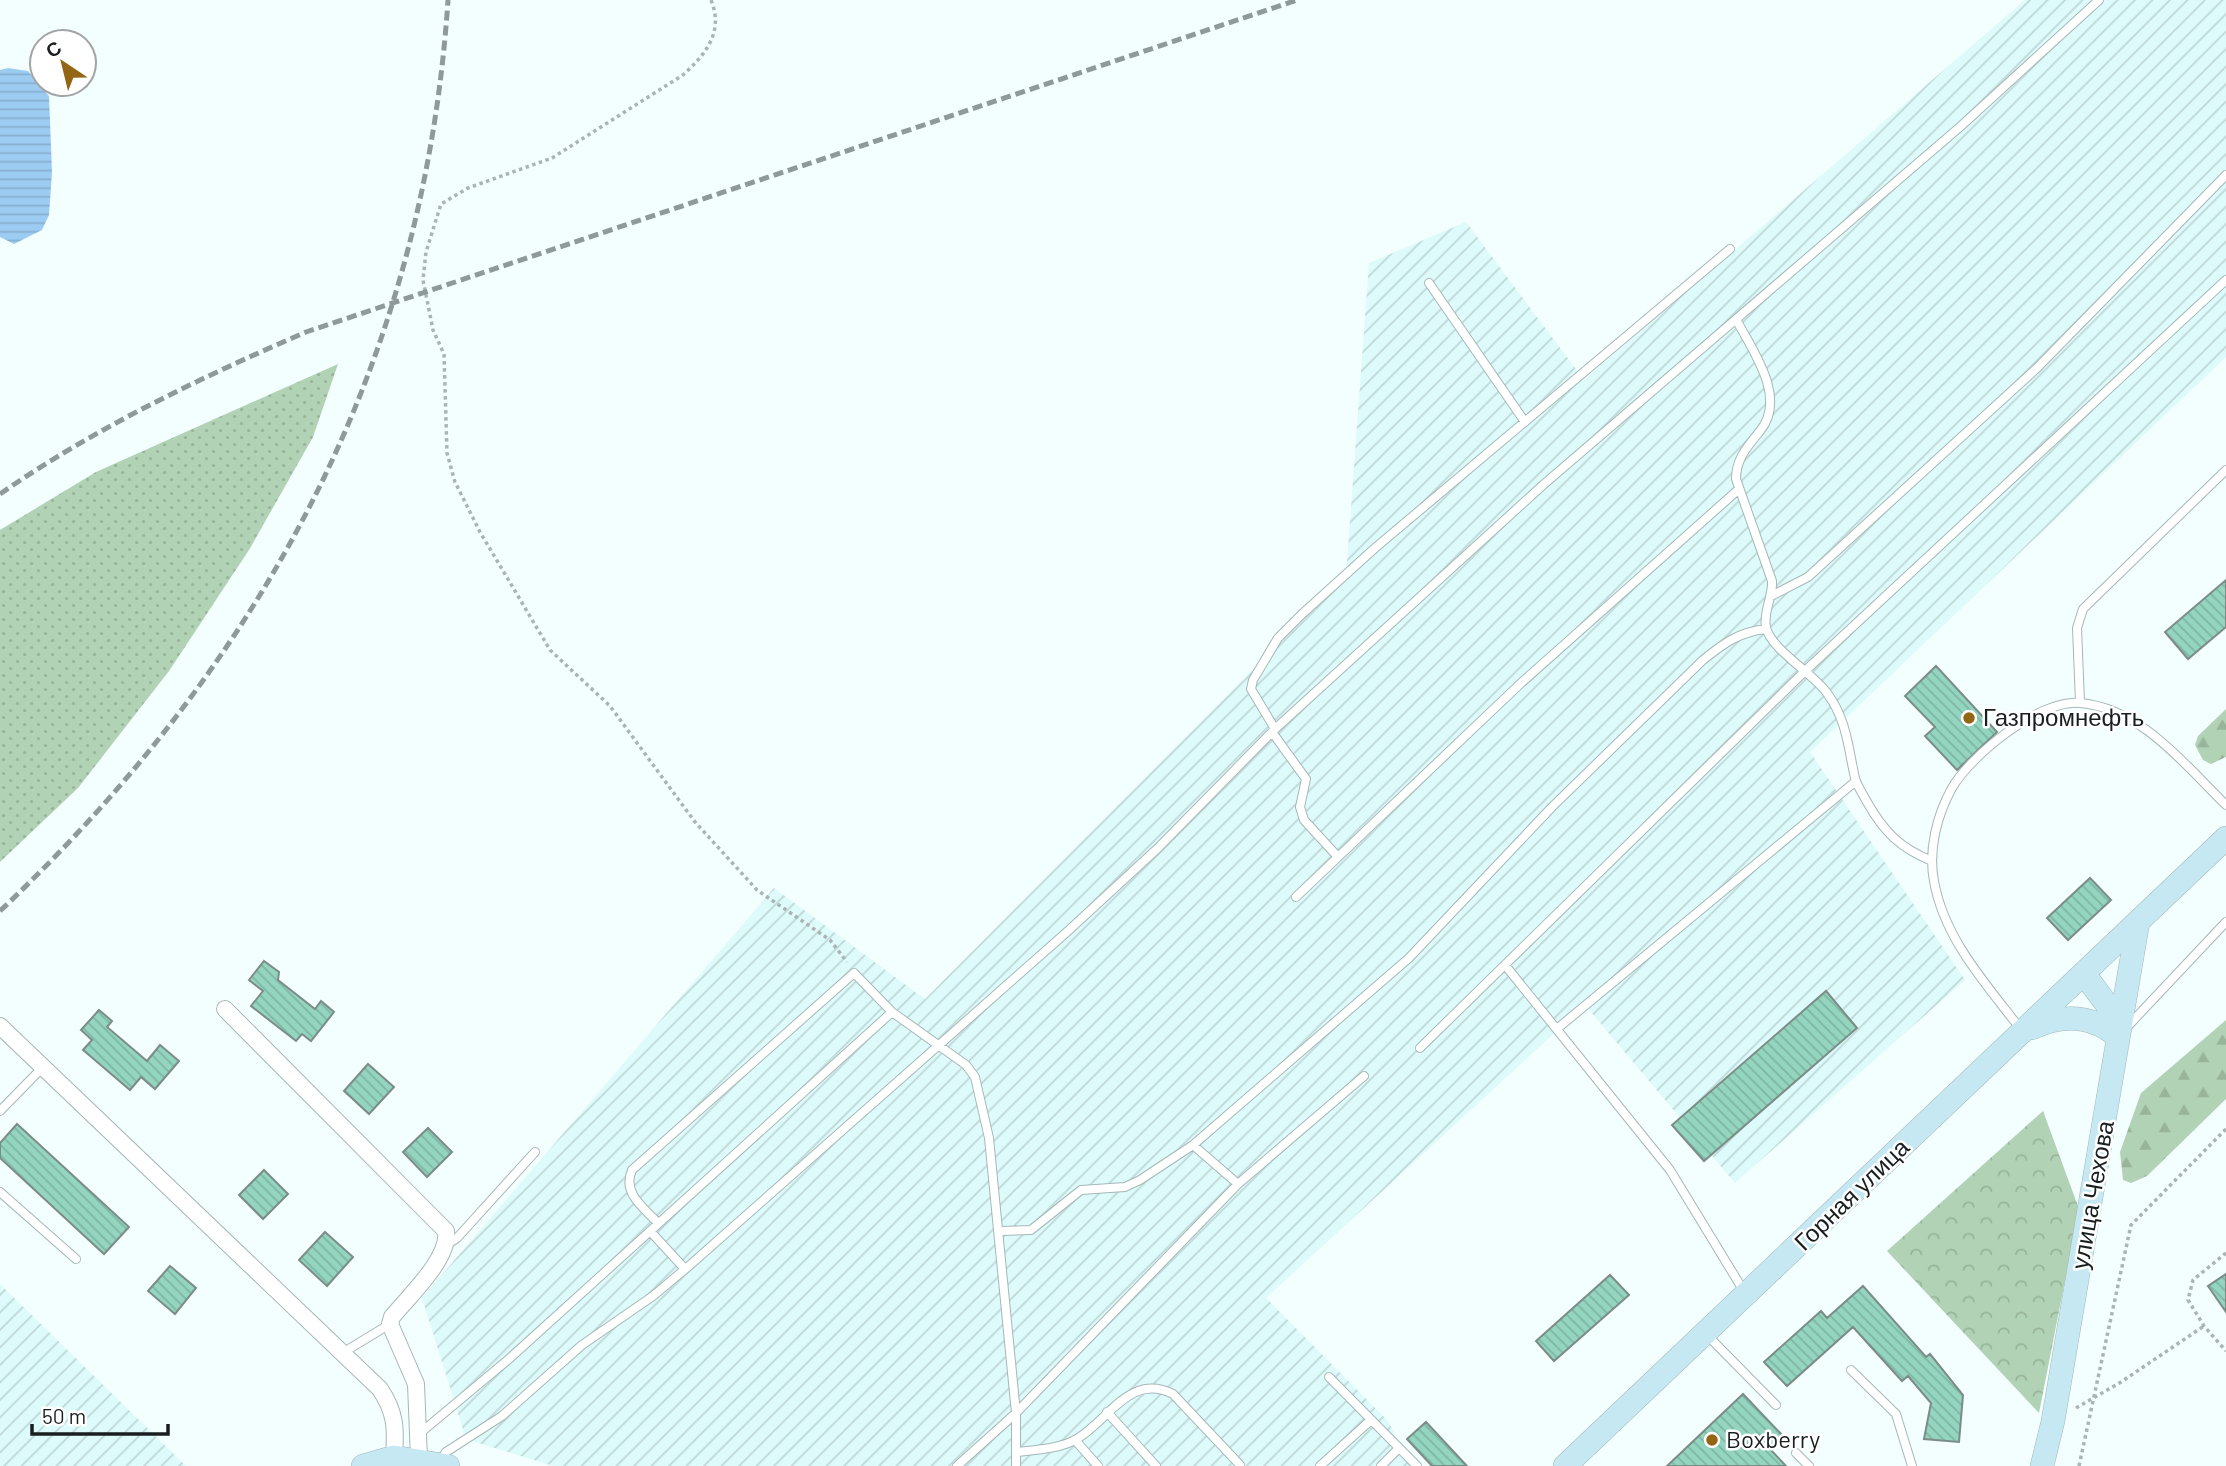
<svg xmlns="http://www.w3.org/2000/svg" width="2226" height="1466" font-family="Barlow,sans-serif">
<defs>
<pattern id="industrial-furrows" width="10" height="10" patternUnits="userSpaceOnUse" patternTransform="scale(1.75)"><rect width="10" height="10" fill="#defbfb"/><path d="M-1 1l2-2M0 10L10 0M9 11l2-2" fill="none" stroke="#bed7d7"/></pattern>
<pattern id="grass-dots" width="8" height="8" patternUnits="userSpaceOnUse" patternTransform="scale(1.75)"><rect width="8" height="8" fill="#b1d2b4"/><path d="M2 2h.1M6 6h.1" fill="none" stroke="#98b49a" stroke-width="1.8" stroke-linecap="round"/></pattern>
<pattern id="forest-firs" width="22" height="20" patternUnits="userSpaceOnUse" patternTransform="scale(1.75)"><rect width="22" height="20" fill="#b1d2b4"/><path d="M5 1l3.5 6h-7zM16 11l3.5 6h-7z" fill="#98b49a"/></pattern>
<pattern id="park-crowns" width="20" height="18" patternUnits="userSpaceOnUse" patternTransform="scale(1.75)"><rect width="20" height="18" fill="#b1d2b4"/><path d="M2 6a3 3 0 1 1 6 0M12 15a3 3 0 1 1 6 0" fill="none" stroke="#98b49a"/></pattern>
<pattern id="water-rules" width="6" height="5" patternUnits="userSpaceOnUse" patternTransform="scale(1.75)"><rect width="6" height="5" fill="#9dccf3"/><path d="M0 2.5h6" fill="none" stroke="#87afd0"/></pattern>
<pattern id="building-back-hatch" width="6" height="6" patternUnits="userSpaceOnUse" patternTransform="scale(1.75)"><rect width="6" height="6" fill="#93d5bf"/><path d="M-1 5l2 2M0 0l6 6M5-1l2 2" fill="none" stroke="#7eb6a4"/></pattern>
</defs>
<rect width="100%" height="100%" fill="#f3fefe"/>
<path fill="url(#industrial-furrows)" d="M2025 0H2226V357L1810 752 1965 980 1735 1183 1585 1005 1266 1298 1388 1421 1410 1466H553L466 1439 422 1298 774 888 925 999 1346 576 1369 263 1466 222 1584 380Z
M0 1284 186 1466H0Z"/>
<path fill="url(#grass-dots)" d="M338 364 313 437 249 550 169 671 78 788 0 862V530L96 472Z"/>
<path fill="url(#forest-firs)" d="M2226 709V757L2211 764 2203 760 2195 745 2198 736Z
M2226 1020V1099L2147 1176 2131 1183 2123 1180 2120 1152 2141 1093Z"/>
<path fill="url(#park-crowns)" d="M2043 1111 2079 1209 2039 1413 1887 1251Z"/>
<path fill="url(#water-rules)" d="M8 68 28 71 49 96 52 172 49 215 42 230 14 244 0 237V70Z"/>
<path fill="url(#building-back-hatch)" stroke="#7c8c86" stroke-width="2" d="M2226 580V627L2188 659 2165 632Z
M1936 666 1997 732 1957 770 1925 736 1935 727 1905 696Z
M2090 878 2111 900 2068 940 2047 918Z
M264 961 279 972 278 980 315 1009 321 1001 334 1012 311 1041 302 1034 296 1041 251 1006 263 991 249 980Z
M1826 991 1857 1028 1704 1161 1672 1125Z
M99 1010 112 1021 107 1027 147 1061 160 1045 179 1061 155 1089 141 1077 130 1090 83 1050 92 1040 81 1030Z
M368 1064 394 1087 369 1114 344 1091Z
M17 1124 129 1227 104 1254 0 1158V1143Z
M428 1128 452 1152 427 1177 403 1152Z
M264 1170 288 1194 263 1219 239 1195Z
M325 1232 353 1257 327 1286 299 1260Z
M170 1266 196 1288 175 1314 148 1291Z
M2226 1274V1312L2208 1286Z
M1610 1275 1629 1295 1554 1361 1536 1341Z
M1863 1286 1926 1357 1930 1354 1963 1395 1959 1442 1924 1439 1931 1403 1908 1376 1902 1381 1853 1327 1787 1386 1764 1362 1821 1311 1827 1318Z
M1743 1394 1783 1436 1770 1449 1786 1466H1667Z
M1426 1422 1467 1466H1432L1407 1439Z"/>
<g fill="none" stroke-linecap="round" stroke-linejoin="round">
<g stroke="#a5b7b7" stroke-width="10">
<path id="lane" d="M1429 283 1525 422
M1737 321C1754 353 1787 398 1760 431 1747 447 1736 459 1736 479L1772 581C1773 597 1763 611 1766 627 1770 649 1814 674 1827 693 1847 720 1848 747 1855 778 1857 786 1863 794 1867 802 1884 832 1900 848 1932 861
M1773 595 1808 577 2037 368 2226 175
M2080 702 2077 628 2083 609 2226 470
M1275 729 1251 689 1253 680 1278 638 1301 615 1375 548 1730 249
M1272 732 1306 779 1300 807 1304 820 1338 857
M1296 897 1520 684 1739 489
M1505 965 1670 1170 1745 1293
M2127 1027 2226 922
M1558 1028 1856 781
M2022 1031C1987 985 1944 939 1934 881 1928 850 1937 815 1952 788 1971 755 2041 698 2081 703 2142 709 2185 765 2226 805
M1420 1048 1805 671 2226 280
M0 1111 43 1067
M1193 1145 1238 1184
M0 1192 76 1259
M658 1223C643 1207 622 1193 632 1170L854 973 892 1012 966 1065 975 1077 989 1138 1016 1413V1466
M650 1231 685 1269
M998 1231 1031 1230 1081 1190 1125 1187 1140 1180 1193 1145 1409 958 1552 807 1703 660C1724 643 1739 632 1766 629
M448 1244 457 1238 535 1152
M1706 1334 1776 1405
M344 1352 390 1324
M1851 1370 1896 1414 1912 1466
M1329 1377 1417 1466
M1107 1412 1156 1466
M419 1434 510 1358 892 1012
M1075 1440 1098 1466
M1016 1452C1035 1450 1058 1449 1075 1440 1108 1422 1129 1372 1173 1394L1240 1465
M1796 1453 1809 1466
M440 1461 446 1452 502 1416 582 1345 653 1296 690 1265 1068 931 1158 848 1275 729 1543 485 1961 126 2099 0
M957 1466 1016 1413 1238 1184 1364 1076
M1320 1466 1371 1420
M1381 1466 1399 1448"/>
</g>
<g stroke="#a5b7b7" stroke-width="18">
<path id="street" d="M225 1009 446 1231C450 1258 410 1295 392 1317L390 1324 416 1384 419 1459
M0 1026 380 1389C396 1413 396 1429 394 1457"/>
</g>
<g stroke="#a5b7b7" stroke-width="24">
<path id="secondary" d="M2084 974 2108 1006 2117 1034
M2032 1028C2062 1014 2092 1014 2118 1037
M363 1466 394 1457 448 1466
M1565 1466 2226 838
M2042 1466 2053 1421 2138 922"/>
</g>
<path stroke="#abb4b4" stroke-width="3.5" stroke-dasharray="3.5 3.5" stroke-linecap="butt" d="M711 0C724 32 706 54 683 75L552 158 468 188 441 204 426 252 423 280 433 330 444 354 447 453 455 482 480 532 550 650 610 706 695 822 757 890 830 940 847 962
M2226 1253 2193 1280 2188 1300 2204 1326 2226 1351
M2076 1408 2121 1382 2204 1326
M2079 1466 2131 1225 2226 1129"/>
<use href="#lane" stroke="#fff" stroke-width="8"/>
<use href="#street" stroke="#fff" stroke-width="16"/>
<use href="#secondary" stroke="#c5e8f2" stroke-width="23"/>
<path stroke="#909999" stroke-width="5" stroke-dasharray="10 5" stroke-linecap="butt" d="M0 494C95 428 200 378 306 332L1297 0
M0 911C263 662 424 364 448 0"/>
</g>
<g fill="#946613" stroke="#fff" stroke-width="2.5">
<circle cx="1969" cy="718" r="7"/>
<circle cx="1712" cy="1440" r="7"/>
</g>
<g text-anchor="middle" stroke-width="5" stroke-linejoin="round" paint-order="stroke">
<g font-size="24" fill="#191f1f" stroke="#fff" text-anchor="start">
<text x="1983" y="726">Газпромнефть</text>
<text x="1726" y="1448">Boxberry</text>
</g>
<g font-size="24" fill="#191f1f" stroke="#fff">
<text transform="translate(1852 1195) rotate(-44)" y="8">Горная улица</text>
<text transform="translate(2093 1195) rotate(-80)" y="8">улица Чехова</text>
</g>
</g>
<g transform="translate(63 63) rotate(325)"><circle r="33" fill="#ffffff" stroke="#a3a5a5" stroke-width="2"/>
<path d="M0-5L12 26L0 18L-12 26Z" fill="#946613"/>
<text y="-10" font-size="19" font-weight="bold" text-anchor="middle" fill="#191f1f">С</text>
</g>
<path d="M32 1424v10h136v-10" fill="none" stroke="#191f1f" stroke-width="3.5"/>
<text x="42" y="1424" font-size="21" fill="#191f1f" stroke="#ffffff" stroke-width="5" paint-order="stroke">50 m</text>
</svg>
